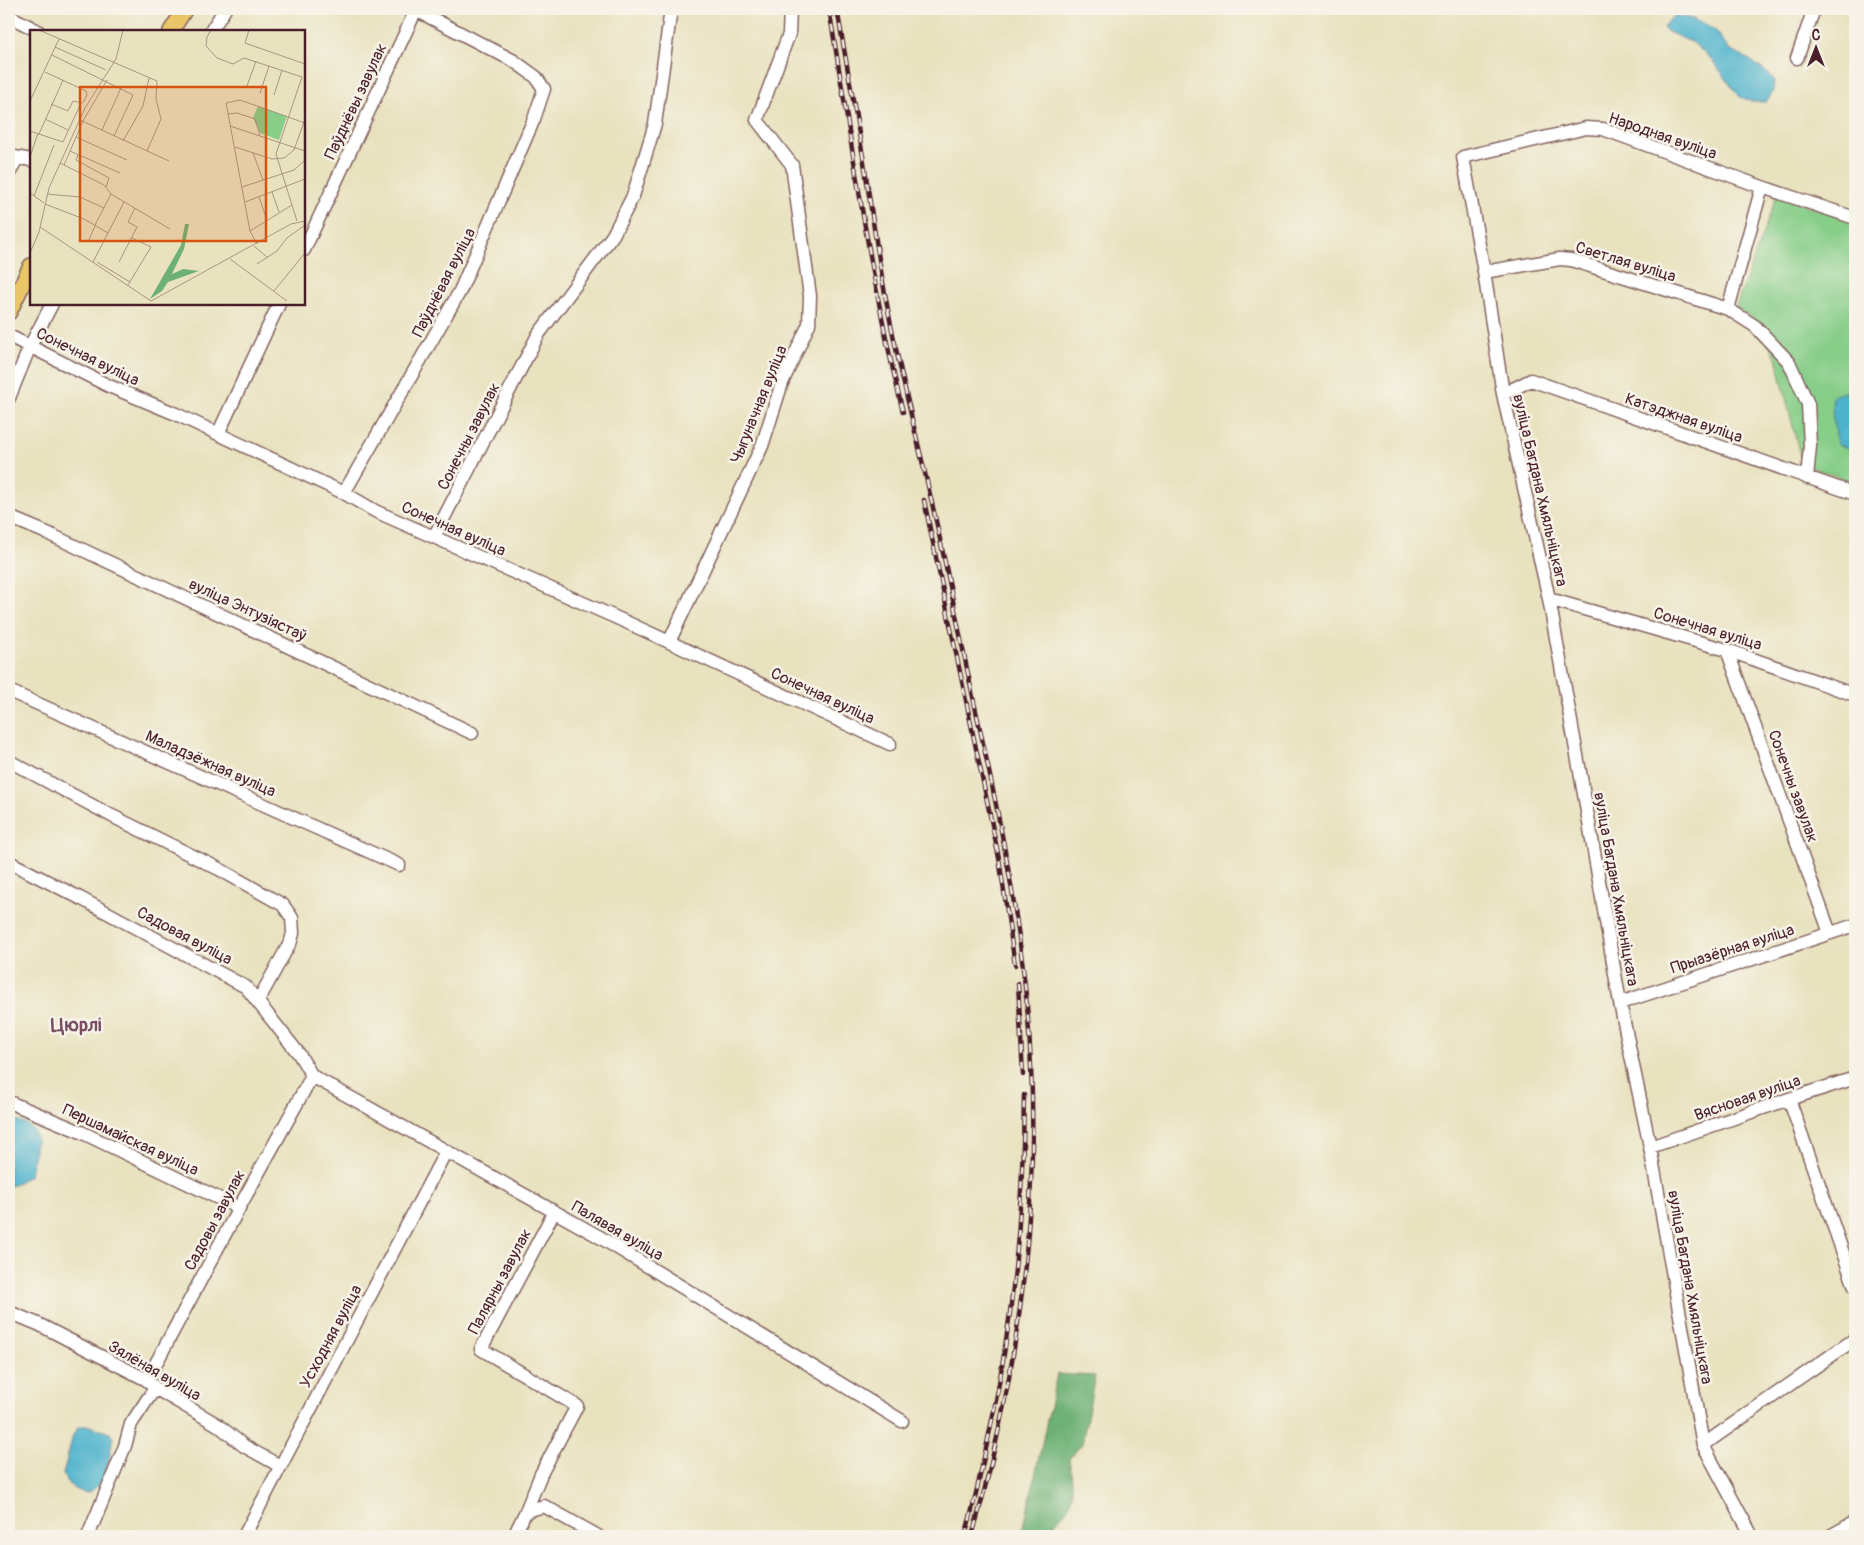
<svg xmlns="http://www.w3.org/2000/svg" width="1864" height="1545" font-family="Pangolin,sans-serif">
<rect width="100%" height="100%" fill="#f7f3e8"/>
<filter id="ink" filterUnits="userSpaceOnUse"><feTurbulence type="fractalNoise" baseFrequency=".02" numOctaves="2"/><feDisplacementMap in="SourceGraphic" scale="10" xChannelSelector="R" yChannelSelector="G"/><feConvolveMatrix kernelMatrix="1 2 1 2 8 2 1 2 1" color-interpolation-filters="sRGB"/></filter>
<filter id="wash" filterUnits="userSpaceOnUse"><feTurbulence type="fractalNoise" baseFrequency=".0096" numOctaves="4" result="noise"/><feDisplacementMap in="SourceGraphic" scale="20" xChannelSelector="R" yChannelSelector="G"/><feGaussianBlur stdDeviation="1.12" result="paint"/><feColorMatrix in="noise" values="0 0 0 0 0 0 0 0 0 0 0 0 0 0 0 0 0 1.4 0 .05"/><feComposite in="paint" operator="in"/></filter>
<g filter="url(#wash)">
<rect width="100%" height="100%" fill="#e9e2bf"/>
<path fill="#87ce89" stroke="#68765a" d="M1777 195 1855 222V483L1802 464 1776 357 1758 323 1736 307Z"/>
<path fill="#6db175" stroke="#5c6850" d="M1057 1374 1095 1376 1082 1444 1069 1459C1073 1484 1077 1505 1055 1522L1056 1536H1020L1026 1517Z"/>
<path fill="#4eb3cd" stroke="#4c697c" d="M1675 15 1693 19 1715 30 1729 50 1750 60 1770 75 1774 80 1773 92 1766 102H1753L1740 97 1712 60 1693 43 1668 32 1663 28 1666 23Z
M1855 389V442L1852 449 1838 445 1833 419 1832 396Z
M9 1119C49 1127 34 1144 30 1175L20 1181 9 1187Z
M87 1425 110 1433 113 1438C108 1458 108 1486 86 1493L74 1489 66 1481 63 1474 73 1435 78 1427Z"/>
</g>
<g filter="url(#ink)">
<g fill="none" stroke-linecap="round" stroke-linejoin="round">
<g stroke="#82635f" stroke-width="15">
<path id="minor" d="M9 16 38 31
M211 31 225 9
M1797 58 1814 9
M9 156 31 160
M9 174 17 158
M304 250 416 10
M1484 272 1560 259 1571 260 1728 309 1755 326 1789 362 1808 404 1810 446 1807 478
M1728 309 1762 187
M9 336 109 386 176 414 344 493 375 511 626 622 890 744
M1503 394 1531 380 1855 494
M9 398 30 346 52 304
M218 434 279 304
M344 493 460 291 534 119 544 89 536 77 514 61 414 9
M9 517 47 533 472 733
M434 537 538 335 613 235 633 196 655 124 671 9
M1549 599 1727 650 1855 695
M669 642 762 446 782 383 809 324 810 296 792 165 757 120 789 34 790 9
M1727 650 1830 933
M9 691 399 865
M9 761 112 816 219 869 283 905 292 918 293 933 291 941 258 1001
M9 862 78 897 246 987 299 1054 312 1076 598 1236 902 1421
M1620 1003 1855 925
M1789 1099 1855 1287
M9 1102 81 1132 239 1208
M1650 1147 1789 1099 1855 1078
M9 1312 38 1324 147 1380 155 1388 218 1425 244 1446 280 1466
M147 1380 239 1208 312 1076
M1703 1445 1855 1339
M526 1511 544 1506 598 1536
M88 1536 125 1446 131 1424 155 1388
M244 1536 446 1151
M514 1536 526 1511 541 1474 577 1406 481 1349 554 1212
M1752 1536 1703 1445 1650 1147 1620 1003 1587 811 1549 599 1503 394 1484 272 1463 157 1586 128 1603 129 1762 187 1855 218
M1830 1536 1855 1522"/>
</g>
<g stroke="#82635f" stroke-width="18">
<path id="major" d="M171 31 185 9
M9 312 31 266"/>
</g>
<use href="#minor" stroke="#fff" stroke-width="12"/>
<use href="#major" stroke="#ebc669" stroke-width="15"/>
<g stroke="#4a1f2b" stroke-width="4.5">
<path id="rail" d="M829 9C852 143 870 279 903 412
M837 9C846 60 855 111 864 162 873 221 881 281 894 339 908 408 927 476 941 544 954 603 965 662 978 720 998 811 1017 903 1026 996 1044 1178 1022 1361 972 1536
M924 500 999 858 1015 965
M1018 983 1023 1075
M965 1536C974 1506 980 1475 987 1444 1013 1327 1023 1215 1024 1095"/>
</g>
<use href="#rail" stroke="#f7f3e8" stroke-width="2.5" stroke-dasharray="8" stroke-linecap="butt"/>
</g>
</g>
<g text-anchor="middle" stroke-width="5" stroke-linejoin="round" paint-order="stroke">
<g font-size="16" fill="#4a1f2b" stroke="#f7f3e8">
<text transform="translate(355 101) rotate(-65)" y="6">Паўднёвы завулак</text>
<text transform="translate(1663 135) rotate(19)" y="6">Народная вуліца</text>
<text transform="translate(1626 261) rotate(17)" y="6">Светлая вуліца</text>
<text transform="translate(443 282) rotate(-63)" y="6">Паўднёвая вуліца</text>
<text transform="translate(88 356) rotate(26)" y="6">Сонечная вуліца</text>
<text transform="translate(758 404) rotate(-68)" y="6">Чыгуначная вуліца</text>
<text transform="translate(1684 417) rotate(19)" y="6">Катэджная вуліца</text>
<text transform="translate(468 436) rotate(-63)" y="6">Сонечны завулак</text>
<text transform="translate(1541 490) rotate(77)" y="6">вуліца Багдана Хмяльніцкага</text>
<text transform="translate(454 528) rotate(24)" y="6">Сонечная вуліца</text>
<text transform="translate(248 609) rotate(25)" y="6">вуліца Энтузіястаў</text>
<text transform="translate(1708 628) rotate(17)" y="6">Сонечная вуліца</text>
<text transform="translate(823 695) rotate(25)" y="6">Сонечная вуліца</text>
<text transform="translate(211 763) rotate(24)" y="6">Маладзёжная вуліца</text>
<text transform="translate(1794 786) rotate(70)" y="6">Сонечны завулак</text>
<text transform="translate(1617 889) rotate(80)" y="6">вуліца Багдана Хмяльніцкага</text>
<text transform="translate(185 935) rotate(28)" y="6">Садовая вуліца</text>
<text transform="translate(1732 948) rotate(-18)" y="6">Прыазёрная вуліца</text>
<text transform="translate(1747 1097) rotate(-19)" y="6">Вясновая вуліца</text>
<text transform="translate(131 1139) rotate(25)" y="6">Першамайская вуліца</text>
<text transform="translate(214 1220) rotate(-62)" y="6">Садовы завулак</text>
<text transform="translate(618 1230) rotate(30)" y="6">Палявая вуліца</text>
<text transform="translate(499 1281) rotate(-62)" y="6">Палярны завулак</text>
<text transform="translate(1691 1287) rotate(80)" y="6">вуліца Багдана Хмяльніцкага</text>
<text transform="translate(330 1336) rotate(-62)" y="6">Усходняя вуліца</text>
<text transform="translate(155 1370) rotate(30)" y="6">Зялёная вуліца</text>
</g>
<g font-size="19" font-weight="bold" fill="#784e65" stroke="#f7f3e8">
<text x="76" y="1031">Цюрлі</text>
</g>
</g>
<g transform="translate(30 30)">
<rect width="275" height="275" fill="#e9e2bf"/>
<path d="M228 76 257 86 249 110 230 103 223 88Z" fill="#87ce89"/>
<path d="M155 194H159L154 219 142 244 153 239 169 241 138 252 132 261 120 269 151 215Z" fill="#6db175"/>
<path fill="none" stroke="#a99484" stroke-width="1" d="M9 0 127 51 126 69 131 89 117 121M181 0 177 7 176 16 187 28 203 34 214 28 272 47 246 124 267 191M219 0 215 13 275 34M25 17 76 40M22 25 103 65 84 106M15 42 56 61 57 65 53 73M217 56 226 31M230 63 239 36M244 65 252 40M0 71 29 9M21 74 38 81 43 71 52 73M198 84 207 83 225 89 230 105M15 89 38 100M50 90 139 131M200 96 275 121M72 100 91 58M0 101 33 112 51 73M9 104 33 50M46 107 97 130M93 111 113 76 119 48M205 117 242 129 254 128 264 120 275 89M40 121 90 143M223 123 233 150M48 125 46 130 79 148 76 157M0 127 8 103M30 133 74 155 81 164 140 199M34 135 53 91 77 50M212 157 264 140 275 130M242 162 249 182M0 163 14 173M17 164 50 167 74 178M4 166 24 115M229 167 237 190M215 172 275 149M15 174 54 189 78 203M65 195 81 164M10 197 121 271 261 194 275 191M220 201 262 175M58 212 65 196M227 214 220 201 196 73 210 70 275 93M224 216 237 227M0 223 9 202 19 158 55 78 86 29 93 0M200 229 257 271M63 232 94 172M67 232 100 252M89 232 107 197 98 192 105 178M227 234 247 221 257 208 275 195M98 255 121 217 102 208M244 261 275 223"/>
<path fill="#d8530f" fill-opacity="0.15" stroke="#d8530f" stroke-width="2.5" d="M50 57H236V211H50Z"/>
<rect width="275" height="275" fill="none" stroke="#4a1f2b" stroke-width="2.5"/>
</g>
<rect width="1864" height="1545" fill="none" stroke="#f7f3e8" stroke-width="30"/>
<g transform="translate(1816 48)" stroke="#f7f3e8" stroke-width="4" paint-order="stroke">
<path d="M0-4L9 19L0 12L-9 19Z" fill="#4a1f2b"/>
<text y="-8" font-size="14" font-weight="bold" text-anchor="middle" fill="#4a1f2b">С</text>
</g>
</svg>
